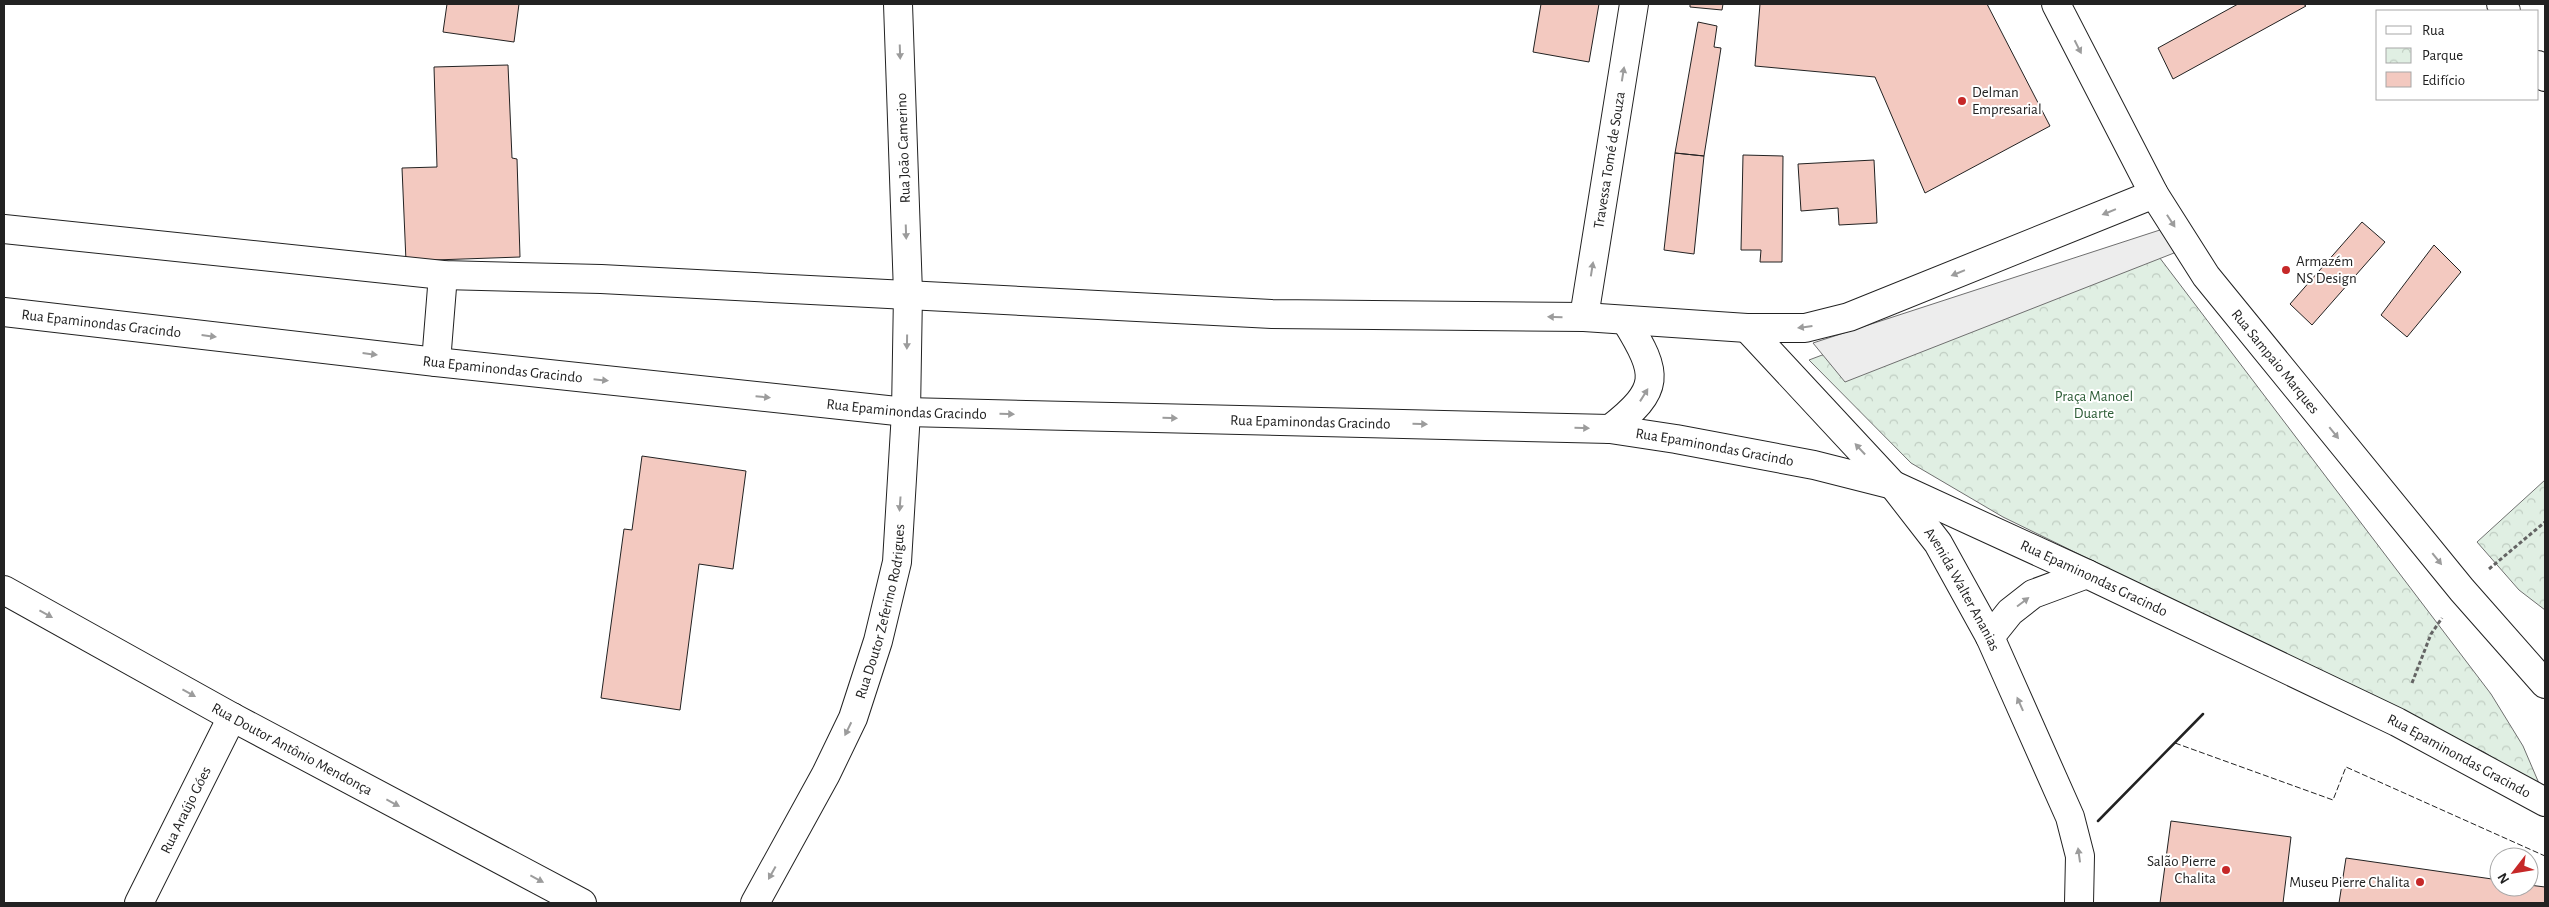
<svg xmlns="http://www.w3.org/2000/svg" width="2549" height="907" font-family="'Alegreya Sans',sans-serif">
<defs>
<pattern id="park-crowns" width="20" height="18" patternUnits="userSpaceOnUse" patternTransform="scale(1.25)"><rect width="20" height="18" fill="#e0efe3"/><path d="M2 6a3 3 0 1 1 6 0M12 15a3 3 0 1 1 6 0" fill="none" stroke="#c0cdc2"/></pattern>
</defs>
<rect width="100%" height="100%" fill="#fff"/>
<path fill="url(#park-crowns)" stroke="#6f6f6f" d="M2153 249 2491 694 2523 746 2541 788 2484 752 2003 517 1911 463 1809 360 2092 253Z
M2545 480V610L2519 590 2477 542Z"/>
<path fill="#ededed" stroke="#6f6f6f" d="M2166 228 2174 253 1845 382 1813 343Z"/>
<path fill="#f3c9c0" stroke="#222" d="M447 4H519L514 42 443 32Z
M1541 4H1599L1589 62 1533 52Z
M1690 4H1723L1722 10 1690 7Z
M1760 4H1987L2050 126 1925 193 1875 77 1755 66Z
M2238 4H2303L2306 6 2173 79 2158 48Z
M1698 22 1717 26 1714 47 1721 48 1704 156 1675 153Z
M508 65 512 158 517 159 520 257 406 261 402 168 437 167 434 67Z
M1675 153 1704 156 1694 254 1664 250Z
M1743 155 1783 156 1782 262H1760L1761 250H1741Z
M1874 160 1877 223 1839 225 1838 208 1801 211 1798 164Z
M2362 222 2385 242 2312 325 2290 304Z
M2434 245 2461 272 2407 337 2381 315Z
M642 456 746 471 733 569 699 564 680 710 601 698 624 529 632 530Z
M2171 821 2291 837 2283 903H2160Z
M2346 858 2499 880V887H2529V885L2545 887V903H2339Z"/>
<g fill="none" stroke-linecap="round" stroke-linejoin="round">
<g stroke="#222" stroke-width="30">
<g id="street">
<path id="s1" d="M1584 317 1634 4"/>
<path id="s2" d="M4 590 232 717 582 903"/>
<path id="s3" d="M139 903 232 717"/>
</g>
</g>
<g stroke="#222" stroke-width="30">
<g id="secondary">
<path d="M4 229 443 275 601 279 1272 314 1584 317 1747 328H1805L1849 317 2154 194"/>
<path id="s4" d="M4 312 436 362 906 412 1610 429 1676 439 1814 465 1893 485 2087 574 2397 722 2545 802"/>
<path id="s5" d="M1747 328 1893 485 1938 543 1990 637 2070 817 2080 856 2079 903"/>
<path d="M436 362 443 275"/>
<path d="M1610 429C1661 389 1659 375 1626 321"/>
<path d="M1990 637 2010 612 2033 594 2087 574"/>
<path id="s6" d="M755 903 826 774 853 718 878 641 897 562 906 412 908 293 898 4"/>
</g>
</g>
<g stroke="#222" stroke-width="30">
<g id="primary">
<path id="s7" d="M2056 4 2154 194 2206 276 2462 590 2545 684"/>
<path d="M2501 4 2506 11"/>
<path d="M2538 65 2545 77"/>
</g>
</g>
<path stroke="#646464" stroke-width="3" stroke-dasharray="4 2.5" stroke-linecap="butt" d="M2489 569 2545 522
M2412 683 2431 634 2442 618"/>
<use href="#street" stroke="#fff" stroke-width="28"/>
<use href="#secondary" stroke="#fff" stroke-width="28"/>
<use href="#primary" stroke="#fff" stroke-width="28"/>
<path stroke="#222" stroke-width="1" stroke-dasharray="6 2.5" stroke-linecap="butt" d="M2175 743 2333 800 2346 767 2545 856"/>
<path stroke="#222" stroke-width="2.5" d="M2098 821 2203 714"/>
</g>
<defs><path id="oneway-solid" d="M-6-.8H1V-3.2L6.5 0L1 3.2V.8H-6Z" transform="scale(1.25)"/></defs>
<g fill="#9c9c9c">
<use href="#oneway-solid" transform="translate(2078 47) rotate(63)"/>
<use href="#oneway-solid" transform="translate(900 52) rotate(88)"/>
<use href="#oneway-solid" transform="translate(1623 74) rotate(-81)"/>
<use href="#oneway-solid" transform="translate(2109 212) rotate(158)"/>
<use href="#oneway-solid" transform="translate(2171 221) rotate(57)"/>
<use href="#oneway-solid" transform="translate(906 232) rotate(88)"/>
<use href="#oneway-solid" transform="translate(1592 269) rotate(-81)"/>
<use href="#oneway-solid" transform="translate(1958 273) rotate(158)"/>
<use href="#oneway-solid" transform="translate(1555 317) rotate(-179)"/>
<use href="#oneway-solid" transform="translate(1805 327) rotate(173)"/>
<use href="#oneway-solid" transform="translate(209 336) rotate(7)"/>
<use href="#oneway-solid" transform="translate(907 342) rotate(91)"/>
<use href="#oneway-solid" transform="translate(370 354) rotate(7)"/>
<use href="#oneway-solid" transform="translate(601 380) rotate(6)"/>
<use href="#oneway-solid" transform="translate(1644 395) rotate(-58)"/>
<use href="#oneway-solid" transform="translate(763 397) rotate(6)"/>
<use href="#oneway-solid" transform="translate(1007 414) rotate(1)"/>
<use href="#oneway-solid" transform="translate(1170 418) rotate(1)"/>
<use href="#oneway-solid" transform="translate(1420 424) rotate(1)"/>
<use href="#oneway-solid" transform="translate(1582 428) rotate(1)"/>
<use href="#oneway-solid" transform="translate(2334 433) rotate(51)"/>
<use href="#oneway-solid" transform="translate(1860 449) rotate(-133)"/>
<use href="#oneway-solid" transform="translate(900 504) rotate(94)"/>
<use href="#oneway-solid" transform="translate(2437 559) rotate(51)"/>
<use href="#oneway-solid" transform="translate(2023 602) rotate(-37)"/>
<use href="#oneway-solid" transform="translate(46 614) rotate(29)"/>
<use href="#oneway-solid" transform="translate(189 693) rotate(29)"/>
<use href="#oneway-solid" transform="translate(2020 704) rotate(-114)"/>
<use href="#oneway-solid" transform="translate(848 729) rotate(116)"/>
<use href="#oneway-solid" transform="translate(393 803) rotate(28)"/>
<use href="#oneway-solid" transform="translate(2079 855) rotate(-98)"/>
<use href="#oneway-solid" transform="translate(772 873) rotate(119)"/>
<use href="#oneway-solid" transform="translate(537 879) rotate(28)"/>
</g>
<g fill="#c62828" stroke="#fff" stroke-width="2">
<circle cx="1962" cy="101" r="5"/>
<circle cx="2286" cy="270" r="5"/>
<circle cx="2226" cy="870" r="5"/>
<circle cx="2420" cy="882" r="5"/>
</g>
<g text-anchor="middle" stroke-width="4" stroke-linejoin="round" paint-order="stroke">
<g font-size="15" fill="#222" stroke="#fff" text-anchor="start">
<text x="1972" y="97">Delman<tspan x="1972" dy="17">Empresarial</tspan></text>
<text x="2296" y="266">Armazém<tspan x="2296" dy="17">NS Design</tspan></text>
<text x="2216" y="866" text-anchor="end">Salão Pierre<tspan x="2216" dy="17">Chalita</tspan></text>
<text x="2410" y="887" text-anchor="end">Museu Pierre Chalita</text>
</g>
<g font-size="15" fill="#222" stroke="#fff">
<text transform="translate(903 148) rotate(-92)" y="5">Rua João Camerino</text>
<text dy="5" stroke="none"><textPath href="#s1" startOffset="159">Travessa Tomé de Souza</textPath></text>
<text dy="5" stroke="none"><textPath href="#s4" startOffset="98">Rua Epaminondas Gracindo</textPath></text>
<text dy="5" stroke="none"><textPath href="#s7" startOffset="421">Rua Sampaio Marques</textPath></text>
<text dy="5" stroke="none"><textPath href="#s4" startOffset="502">Rua Epaminondas Gracindo</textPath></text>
<text dy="5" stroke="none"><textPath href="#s4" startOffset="908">Rua Epaminondas Gracindo</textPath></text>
<text dy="5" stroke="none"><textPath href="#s4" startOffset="1312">Rua Epaminondas Gracindo</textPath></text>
<text dy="5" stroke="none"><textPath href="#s4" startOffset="1718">Rua Epaminondas Gracindo</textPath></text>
<text dy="5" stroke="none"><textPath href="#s4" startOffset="2122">Rua Epaminondas Gracindo</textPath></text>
<text dy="5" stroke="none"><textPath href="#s5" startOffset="340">Avenida Walter Ananias</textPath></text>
<text dy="5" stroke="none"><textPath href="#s6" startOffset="320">Rua Doutor Zeferino Rodrigues</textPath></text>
<text dy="5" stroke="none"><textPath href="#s2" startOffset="329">Rua Doutor Antônio Mendonça</textPath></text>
<text dy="5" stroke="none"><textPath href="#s4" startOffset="2528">Rua Epaminondas Gracindo</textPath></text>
<text dy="5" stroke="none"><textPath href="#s3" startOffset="104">Rua Araújo Góes</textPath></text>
</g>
<g font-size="15" fill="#2f5e38" stroke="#fff">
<text x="2094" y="401">Praça Manoel<tspan x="2094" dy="17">Duarte</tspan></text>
</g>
</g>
<rect width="2549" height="907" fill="none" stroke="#222222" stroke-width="10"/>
<rect x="2376" y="10" width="162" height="90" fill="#ffffff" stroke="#a7a7a7"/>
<rect x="2386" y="26" width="25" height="8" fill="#ffffff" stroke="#a7a7a7"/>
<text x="2422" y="35" font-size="15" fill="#222222">Rua</text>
<rect x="2386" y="48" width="25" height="15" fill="url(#park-crowns)" stroke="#a7a7a7"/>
<text x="2422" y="60" font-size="15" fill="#222222">Parque</text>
<rect x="2386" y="72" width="25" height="15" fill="#f3c9c0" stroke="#a7a7a7"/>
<text x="2422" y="85" font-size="15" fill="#222222">Edifício</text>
<g transform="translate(2514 872) rotate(239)"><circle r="24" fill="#ffffff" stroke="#a7a7a7"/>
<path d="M0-4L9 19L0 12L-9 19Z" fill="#c62828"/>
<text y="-8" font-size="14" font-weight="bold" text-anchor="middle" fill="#222222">N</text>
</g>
</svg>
